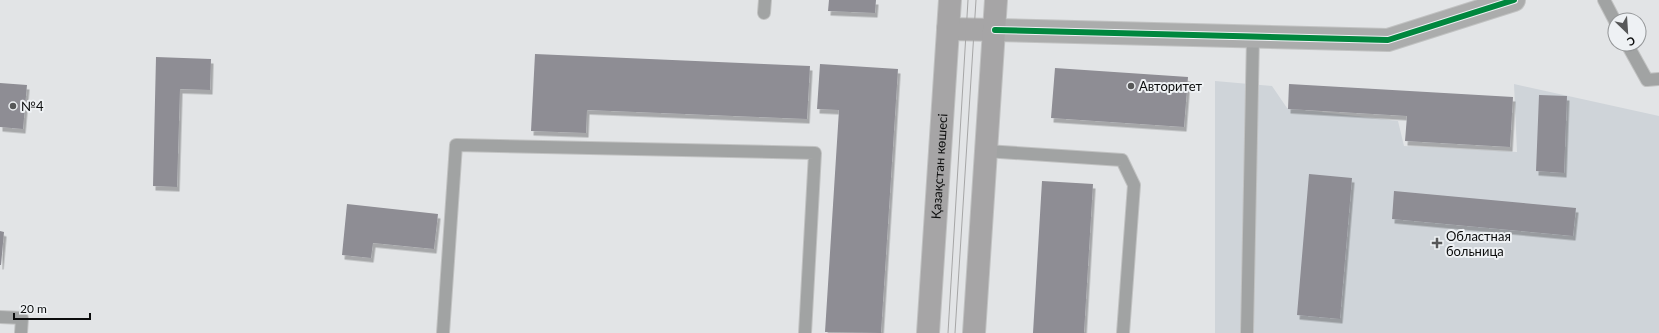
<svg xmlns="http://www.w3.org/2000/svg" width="1659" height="333" font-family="Lato,sans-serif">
<defs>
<filter id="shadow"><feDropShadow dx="2.5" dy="4.5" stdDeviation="0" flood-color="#0004"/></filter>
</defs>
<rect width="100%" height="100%" fill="#e2e4e6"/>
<path fill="#cfd4d9" d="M1215 81 1272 86 1287 108 1398 121 1404 146 1517 152 1514 84 1659 116V333H1215Z"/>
<path fill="#8e8d94" filter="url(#shadow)" d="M829 0H876L875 13 828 11Z
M535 54 810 66 807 119 587 110 586 133 531 131Z
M156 57 211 59 210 90 180 89 177 187 153 186Z
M820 64 898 69 881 333 825 332 839 110 817 109Z
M1055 68 1188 77 1184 127 1051 118Z
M0 83 27 85 23 129 0 127Z
M1289 84 1513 97 1510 147 1405 141 1407 116 1288 109Z
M1539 95 1567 96 1564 173 1536 171Z
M1309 174 1352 178 1340 319 1297 315Z
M1042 181 1093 184 1084 333H1033Z
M1394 191 1576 208 1573 236 1392 219Z
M347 204 438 214 434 249 373 243 371 258 342 255Z
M0 231 4 232 1 265H0Z"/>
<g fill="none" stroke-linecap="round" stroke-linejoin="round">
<g stroke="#c1c2c2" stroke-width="14">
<path id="lane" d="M1604 0 1615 21
M764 13 765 0
M1627 44 1647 80 1659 79
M986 151 1122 160 1134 185 1123 333
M0 317 22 318 21 333
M443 333 456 145 815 153 805 333
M1247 333 1253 37"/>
</g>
<g stroke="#c1c2c2" stroke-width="24">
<path id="secondary" d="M995 30 1388 40 1514 0"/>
</g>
<g stroke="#c1c2c2" stroke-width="24">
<g id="primary">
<path d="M948 29 995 30"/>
<path id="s1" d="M928 333 950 0"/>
<path d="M974 333 996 0"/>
</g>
</g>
<use href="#lane" stroke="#a1a3a3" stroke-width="12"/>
<use href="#secondary" stroke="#abacac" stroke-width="22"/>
<use href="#primary" stroke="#a6a5a6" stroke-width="22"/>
<path stroke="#a6a6a6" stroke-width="1" d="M948 333 968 0
M955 333 976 0"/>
<g stroke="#eef1f4" stroke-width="8">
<path id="cycleway" d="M995 30 1388 40 1514 0"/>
</g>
<use href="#cycleway" stroke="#00873e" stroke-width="6"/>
</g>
<g fill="#575859" stroke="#eef1f4" stroke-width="1.5">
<circle cx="1131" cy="86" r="4"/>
<circle cx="13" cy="106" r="4"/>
<path d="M1435 237h4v4h4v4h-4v4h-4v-4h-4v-4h4z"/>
</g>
<g text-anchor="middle" stroke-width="4" stroke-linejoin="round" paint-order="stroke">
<g font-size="13" fill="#0c0d0d" stroke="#eef1f4" text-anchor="start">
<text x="1139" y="91">Авторитет</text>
<text x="21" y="111">№4</text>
<text x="1446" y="241">Областная<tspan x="1446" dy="15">больница</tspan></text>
</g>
<g font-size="13" fill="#0c0d0d" stroke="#eef1f4">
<text dy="5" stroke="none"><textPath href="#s1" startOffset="167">Қазақстан көшесі</textPath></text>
</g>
</g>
<g transform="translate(1627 32) rotate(155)"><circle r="19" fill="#eef1f4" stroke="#949698"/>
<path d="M0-3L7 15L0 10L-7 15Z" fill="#575859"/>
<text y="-6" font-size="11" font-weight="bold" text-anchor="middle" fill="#0c0d0d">С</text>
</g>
<path d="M14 313v6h76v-6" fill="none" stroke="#0c0d0d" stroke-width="2"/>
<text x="20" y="313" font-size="12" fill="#0c0d0d" stroke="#eef1f4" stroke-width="3" paint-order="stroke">20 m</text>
</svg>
